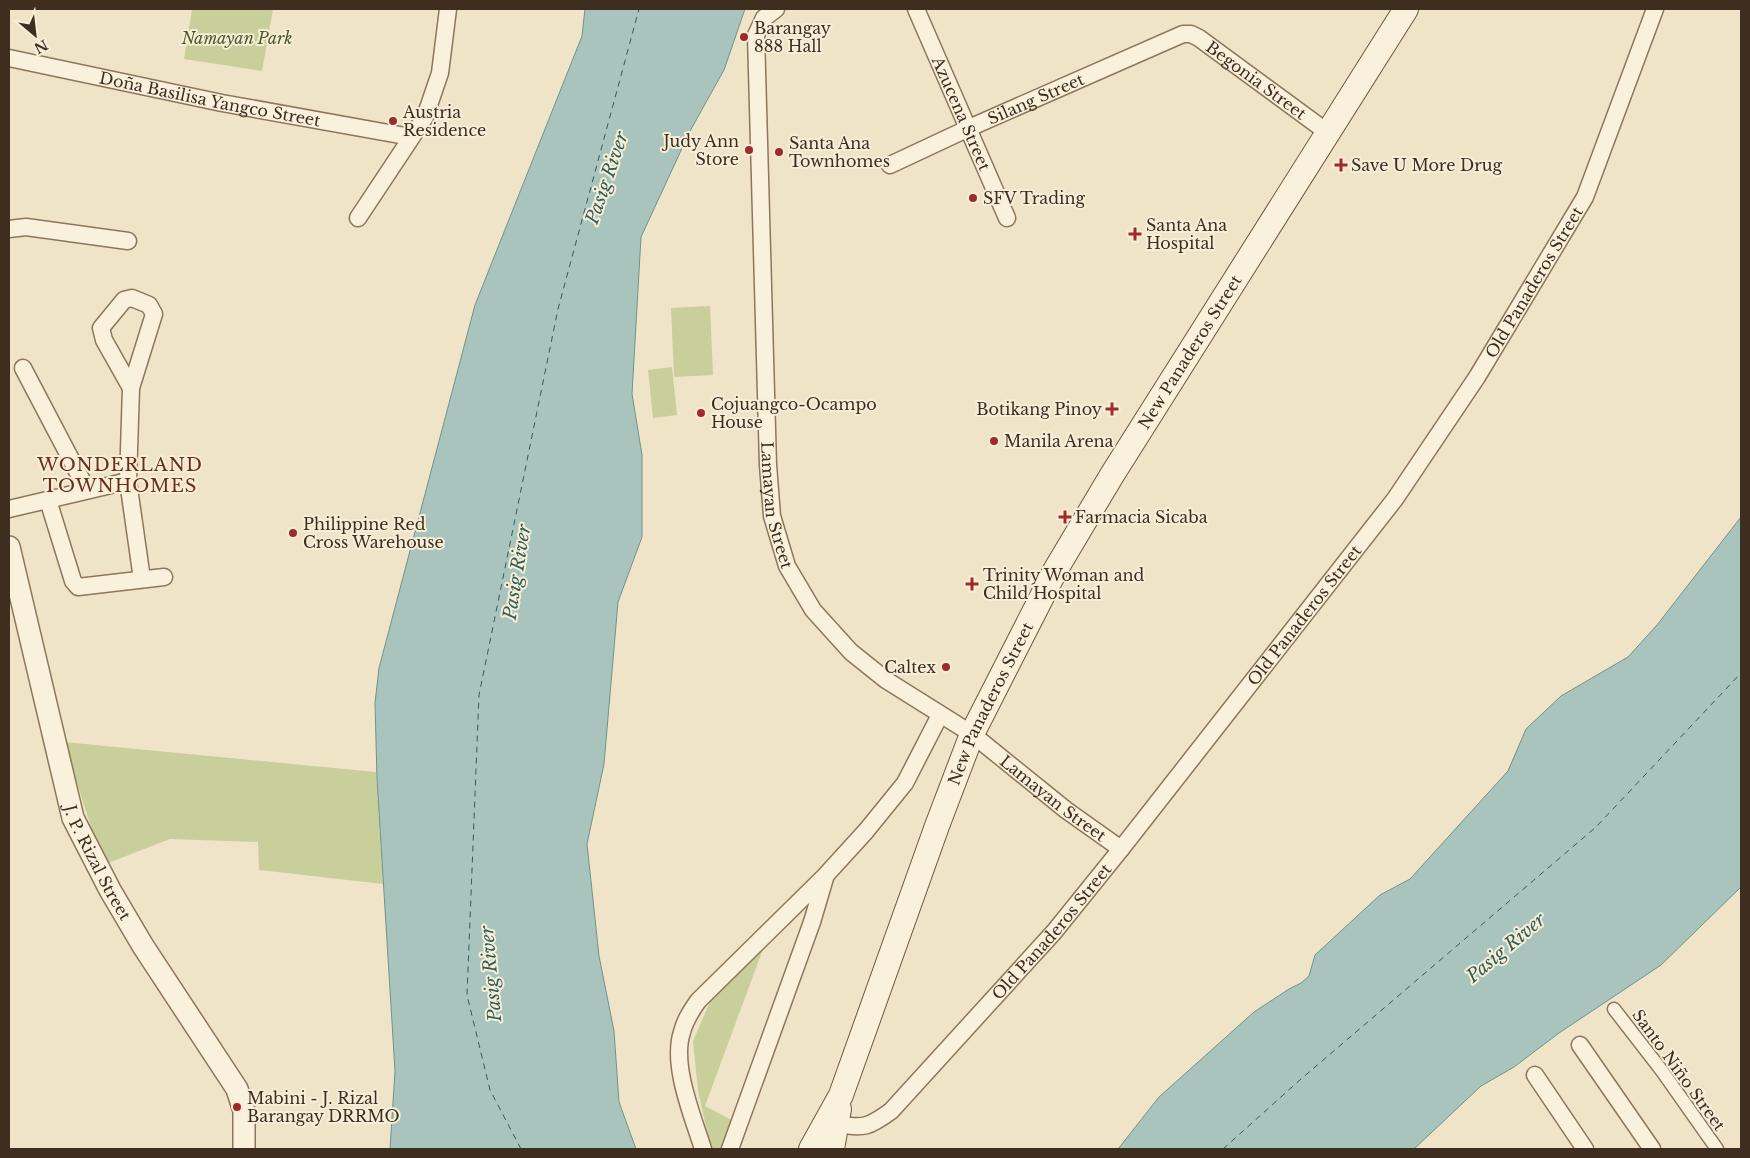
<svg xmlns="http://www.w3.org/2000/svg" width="1750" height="1158" font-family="'Libre Baskerville',serif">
<rect width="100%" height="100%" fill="#f0e4c8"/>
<path fill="#c9cf9b" d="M192 9H273L262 71 184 59Z
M710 306 713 375 674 377 671 308Z
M672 367 677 415 653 418 648 370Z
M64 742 376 772 383 884 259 870 258 842 170 839 103 865Z
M763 949 705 1106 739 1124 723 1149H711L698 1091 693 1041 709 1004 752 950Z"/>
<path fill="#a9c4bc" stroke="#6f938a" d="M585 9H745L724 70 690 131 641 237 632 394 642 455V537L618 602 604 764 587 844 599 956 614 1031 619 1102 636 1149H390L395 1071 377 779 375 703 379 668 475 305 582 36Z
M1741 517V887L1661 965 1559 1033 1514 1067 1481 1086 1414 1149H1118L1159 1097 1254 1012 1289 989 1301 983 1309 976 1315 955 1380 895 1410 879 1508 771 1526 729 1561 696 1628 657 1657 625Z"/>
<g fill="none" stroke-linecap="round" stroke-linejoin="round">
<path stroke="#2f5d5a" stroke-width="1" stroke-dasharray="6 5" stroke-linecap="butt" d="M521 1149 490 1090 467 995 479 695 558 309 639 9
M1223 1149 1301 1079 1596 827 1741 673"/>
<g stroke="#8d765c" stroke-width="15">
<path id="pedestrian" d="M1614 1009 1662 1071 1717 1149"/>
</g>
<g stroke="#8d765c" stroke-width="19">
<g id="minor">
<path id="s1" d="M776 9 764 18 756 35 768 465 772 516 787 566 813 610 851 652 886 680 972 734 1066 810 1121 849"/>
<path id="s2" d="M916 9 1007 218"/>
<path id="s3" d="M9 58 222 103 411 137"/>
<path id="s4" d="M890 165 969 128 1183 34H1191L1199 38 1327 132"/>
<path d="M358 218 425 117 440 73 448 9"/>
<path d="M9 229 26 227 128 241"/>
<path d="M23 368 87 490"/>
<path d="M131 388 104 340 101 328 124 300 132 298 149 305 154 314 131 388 128 481 142 579"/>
<path d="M48 500 73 581 78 587 164 577"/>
<path d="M9 509 128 481"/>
<path d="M1580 1045 1652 1149"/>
<path d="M1535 1075 1585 1149"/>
<path id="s5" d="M837 1124C864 1129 869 1127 891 1111L1054 932 1121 849 1395 499 1477 377 1585 197 1655 9"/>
<path d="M703 1149C693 1117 671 1065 682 1032 685 1020 691 1011 698 1001L825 876 866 831 905 783 940 715"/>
<path d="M730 1149 812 922 825 878"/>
</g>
</g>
<g stroke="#8d765c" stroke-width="24">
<g id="tertiary">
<path id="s6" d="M9 547 73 818 110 890 143 946 237 1089 244 1111V1149"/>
</g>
</g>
<g stroke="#6f573f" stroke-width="26">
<g id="secondary">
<path id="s7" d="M811 1149 841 1095 937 826 972 734 1056 569 1112 475 1406 9"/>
<path d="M832 1149 839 1109"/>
</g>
</g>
<use href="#pedestrian" stroke="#faf1dc" stroke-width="12"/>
<use href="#minor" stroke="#faf1dc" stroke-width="16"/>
<use href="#tertiary" stroke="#faf1dc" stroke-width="21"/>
<use href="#secondary" stroke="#faf1dc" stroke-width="24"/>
</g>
<g fill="#9e2a2b" stroke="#f7eed8" stroke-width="2">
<circle cx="744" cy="37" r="5"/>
<circle cx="393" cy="121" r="5"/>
<circle cx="749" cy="150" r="5"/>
<circle cx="779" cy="152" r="5"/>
<path d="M1338.5 157.5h5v5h5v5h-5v5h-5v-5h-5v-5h5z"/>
<circle cx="973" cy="198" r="5"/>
<path d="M1132.5 226.5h5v5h5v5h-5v5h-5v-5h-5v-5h5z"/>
<path d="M1109.5 401.5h5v5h5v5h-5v5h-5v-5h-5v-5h5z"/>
<circle cx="701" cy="413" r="5"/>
<circle cx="994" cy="441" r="5"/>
<path d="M1062.5 509.5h5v5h5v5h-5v5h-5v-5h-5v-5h5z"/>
<circle cx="293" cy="533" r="5"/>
<path d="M969.5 576.5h5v5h5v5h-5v5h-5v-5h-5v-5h5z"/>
<circle cx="946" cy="667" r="5"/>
<circle cx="237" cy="1107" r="5"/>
</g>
<g text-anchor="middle" stroke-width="4" stroke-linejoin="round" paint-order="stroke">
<g font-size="16" fill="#3d2e20" stroke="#f7eed8" text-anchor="start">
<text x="754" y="34">Barangay<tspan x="754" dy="18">888 Hall</tspan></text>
<text x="403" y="118">Austria<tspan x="403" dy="18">Residence</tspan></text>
<text x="739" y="147" text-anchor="end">Judy Ann<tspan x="739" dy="18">Store</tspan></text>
<text x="789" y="149">Santa Ana<tspan x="789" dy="18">Townhomes</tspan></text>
<text x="1351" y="171">Save U More Drug</text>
<text x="983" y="204">SFV Trading</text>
<text x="1146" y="231">Santa Ana<tspan x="1146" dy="18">Hospital</tspan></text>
<text x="711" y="410">Cojuangco-Ocampo<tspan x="711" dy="18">House</tspan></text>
<text x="1102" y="415" text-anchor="end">Botikang Pinoy</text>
<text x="1004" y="447">Manila Arena</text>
<text x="1075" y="523">Farmacia Sicaba</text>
<text x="303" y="530">Philippine Red<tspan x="303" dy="18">Cross Warehouse</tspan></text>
<text x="983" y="581">Trinity Woman and<tspan x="983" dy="18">Child Hospital</tspan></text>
<text x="936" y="673" text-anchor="end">Caltex</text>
<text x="247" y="1104">Mabini - J. Rizal<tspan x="247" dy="18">Barangay DRRMO</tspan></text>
</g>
<g font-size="16" font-style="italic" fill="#4d5a26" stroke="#f7eed8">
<text x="237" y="44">Namayan Park</text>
</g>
<g font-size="16" fill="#3d2e20" stroke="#f7eed8">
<text dy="6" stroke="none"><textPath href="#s4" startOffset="409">Begonia Street</textPath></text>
<text dy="6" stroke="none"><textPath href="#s3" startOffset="205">Doña Basilisa Yangco Street</textPath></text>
<text dy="6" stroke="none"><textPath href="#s4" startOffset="160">Silang Street</textPath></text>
<text dy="6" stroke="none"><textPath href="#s2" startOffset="114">Azucena Street</textPath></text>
<text dy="6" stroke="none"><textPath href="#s5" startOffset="1109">Old Panaderos Street</textPath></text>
<text dy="6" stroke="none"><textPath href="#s7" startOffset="886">New Panaderos Street</textPath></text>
<text dy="6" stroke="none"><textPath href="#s1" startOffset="505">Lamayan Street</textPath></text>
<text dy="6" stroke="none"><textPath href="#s5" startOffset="704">Old Panaderos Street</textPath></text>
<text dy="6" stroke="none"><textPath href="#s7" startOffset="481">New Panaderos Street</textPath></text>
<text dy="6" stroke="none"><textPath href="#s1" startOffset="925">Lamayan Street</textPath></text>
<text dy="6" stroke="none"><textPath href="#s6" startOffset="329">J. P. Rizal Street</textPath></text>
<text dy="6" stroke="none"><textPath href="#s5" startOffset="299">Old Panaderos Street</textPath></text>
<text transform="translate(1679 1070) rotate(54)" y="6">Santo Niño Street</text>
</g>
<g font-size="18" font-style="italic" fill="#2f5d5a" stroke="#f7eed8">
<text transform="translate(607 178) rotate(-71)" y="6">Pasig River</text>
<text transform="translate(517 572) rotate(-81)" y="6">Pasig River</text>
<text transform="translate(1506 948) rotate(-40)" y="6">Pasig River</text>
<text transform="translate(491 974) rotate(-95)" y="6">Pasig River</text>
</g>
<g font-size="18" letter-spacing="1" fill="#6b2e1e" stroke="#f7eed8">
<text x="120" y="471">WONDERLAND<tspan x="120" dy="21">TOWNHOMES</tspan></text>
</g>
</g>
<rect width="1750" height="1158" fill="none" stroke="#3d2e20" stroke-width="20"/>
<g transform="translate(35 35) rotate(152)" stroke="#f7eed8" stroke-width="4" paint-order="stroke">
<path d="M0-4L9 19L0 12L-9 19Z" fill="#3d2e20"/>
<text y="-8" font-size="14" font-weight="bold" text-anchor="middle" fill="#3d2e20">N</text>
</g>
</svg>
